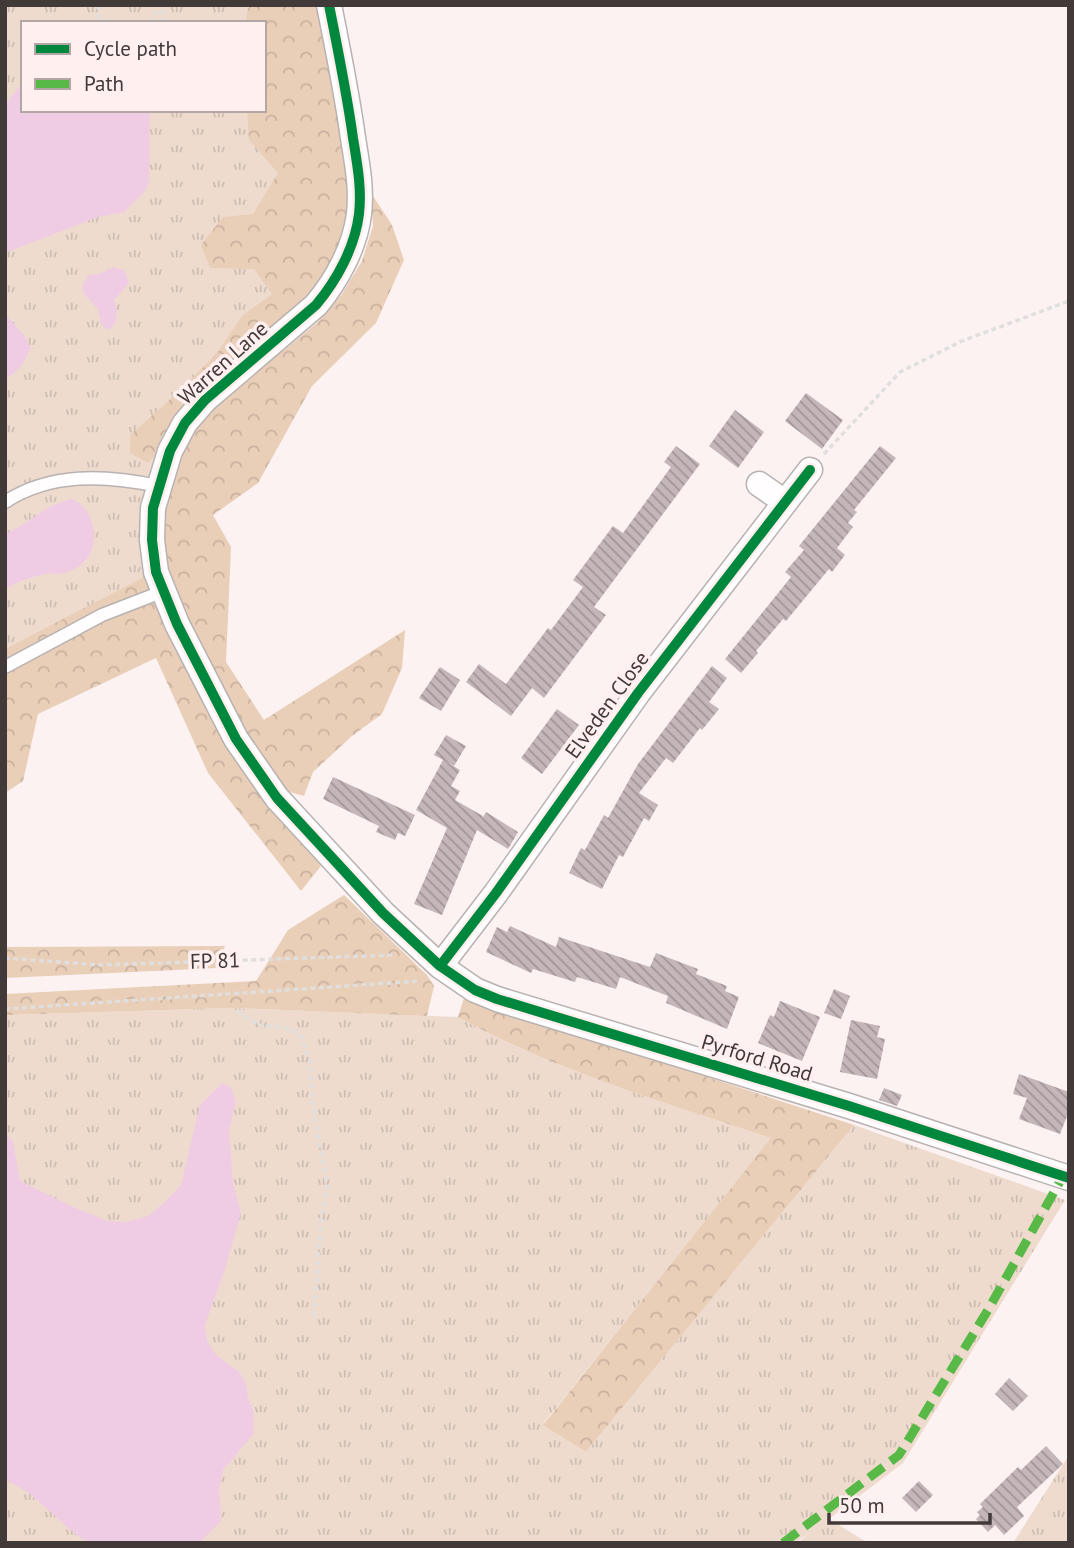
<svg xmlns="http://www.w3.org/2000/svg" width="1074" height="1548" font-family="'PT Sans',sans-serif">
<defs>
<pattern id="grass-tufts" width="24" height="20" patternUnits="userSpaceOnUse" patternTransform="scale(1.75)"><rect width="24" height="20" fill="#eedbce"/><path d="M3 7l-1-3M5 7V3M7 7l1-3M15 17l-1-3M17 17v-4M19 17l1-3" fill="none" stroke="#cdbdb2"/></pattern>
<pattern id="forest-crowns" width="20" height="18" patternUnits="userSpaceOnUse" patternTransform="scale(1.75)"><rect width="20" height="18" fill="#e9ceb8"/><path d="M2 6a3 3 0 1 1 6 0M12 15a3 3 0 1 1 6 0" fill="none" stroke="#c9b29f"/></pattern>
<pattern id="building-back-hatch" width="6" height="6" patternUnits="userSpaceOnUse" patternTransform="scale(1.75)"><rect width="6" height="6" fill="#c4b6b9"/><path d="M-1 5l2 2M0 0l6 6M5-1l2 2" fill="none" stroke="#a19597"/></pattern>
</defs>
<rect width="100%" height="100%" fill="#fcf2f2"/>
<path fill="url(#grass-tufts)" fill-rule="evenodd" d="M5 5H322L301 312 146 576 5 674ZM23 23H264V110H23Z
M233 1008 458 1017C556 1071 666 1103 772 1138L543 1424 586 1452 854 1125 1065 1200 903 1463 829 1519 868 1543H798L809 1533 795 1543H5V1015Z
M1069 1455V1543H1013Z"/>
<path fill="url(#forest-crowns)" d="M250 5H322L350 179V220L325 281 148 463 130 453V435L182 389 217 353 242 316 272 294 254 269 210 268 201 245 223 217 253 214 278 173 249 140 247 110H264V23H246L247 12Z
M371 193 392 225 404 260 376 323 312 386 258 483 213 515 231 547 226 662 264 720 405 630 402 668 382 714 352 736 313 772 304 796 283 790 244 734 193 639 167 571 162 540 164 506 183 441 234 385 283 351 318 322 342 294 362 261 373 226Z
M146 576 258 787 321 866 301 891 208 773 156 658 38 714 23 781 5 793V649Z
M344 895 427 975 434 986 427 1016 233 1008 5 1015V994L256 981 288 930Z
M225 946 217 968 5 978V947Z
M465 995 496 1008 854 1125 586 1452 543 1425 771 1138C666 1103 556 1071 458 1017Z"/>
<path fill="#efcce4" d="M23 82V110H150L149 182 145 191 124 212 98 217 5 253V105Z
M115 267 125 271 129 283 114 300C118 312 119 320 110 329H106L101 323 98 309 84 294 82 286 89 275 99 274Z
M5 313 26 338 30 348C26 362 18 372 5 379Z
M72 499C86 506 90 514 93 529 97 551 85 568 63 573 57 575 52 573 46 574 32 576 17 582 5 589V534C31 523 42 506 72 499Z
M222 1083 231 1088 236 1101 229 1130 233 1183 241 1213 225 1269 205 1325 207 1341 216 1355 239 1372 246 1383 248 1398 253 1410 254 1433 223 1470 219 1489 221 1521 199 1543H89C58 1525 40 1494 5 1480V1132L13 1142 20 1181 73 1207 108 1221 127 1222 148 1216 165 1202 181 1185 200 1105Z"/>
<path fill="url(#building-back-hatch)" d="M806 393 843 420 822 449 785 421Z
M735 410 764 432 738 468 709 446Z
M676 446 700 464 594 607 606 615 544 698 532 688 511 716 466 682 479 664 506 684 548 628 551 630 583 587 573 580 613 526 623 533 671 467 664 462Z
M880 446 896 458 854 510 857 512 848 523 853 527 837 548 845 555 832 572 829 569 786 621 783 619 756 651 758 653 741 673 725 659 791 577 785 572 804 550 799 546Z
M712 666 727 678 709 702 719 709 702 730 700 728 673 763 666 758 639 793 658 805 649 821 644 818 623 857 619 855 602 889 569 873 581 848 585 850 604 815 608 818 638 764Z
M440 667 460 680 441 711 419 698Z
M557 709 579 725 542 774 521 758Z
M446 735 466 746 454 766 434 755Z
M443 760 460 770 451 786 460 791 455 800 483 816 482 819 486 812 518 832 508 849 477 830 442 915 414 904 447 828 416 810Z
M333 777 415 815 405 836 398 833 395 840 376 832 379 826 323 799Z
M510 926 556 947 559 937 650 967 656 953 698 969 696 974 727 986 725 991 739 997 727 1029 666 1003 668 996 620 977 616 989 577 977 575 982 533 969 531 973 486 952 497 927 507 932Z
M834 989 850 996 841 1019 824 1013Z
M780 1001 820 1017 802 1061 758 1043 770 1015 774 1017Z
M851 1020 880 1026 877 1037 885 1039 877 1079 840 1072Z
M1019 1074 1069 1092V1111L1060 1134 1019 1119 1027 1098 1013 1094Z
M884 1088 902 1095 897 1106 879 1100Z
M1009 1378 1028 1396 1013 1411 995 1394Z
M1046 1446 1063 1464 1017 1507 1024 1516 1004 1535 995 1525 988 1532 976 1519 980 1515 977 1512 983 1507 980 1504 1018 1467 1021 1470Z
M919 1481 933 1495 916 1512 902 1498Z"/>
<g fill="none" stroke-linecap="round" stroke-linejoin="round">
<g stroke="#b9b2b2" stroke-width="15">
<path id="lane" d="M5 502C51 472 106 475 158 486
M5 667 102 615 164 591"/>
</g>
<g stroke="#b9b2b2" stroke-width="27">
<path id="street" d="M329 5C338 50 347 94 353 138 357 163 362 188 359 214 355 247 337 280 316 305L205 400 185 423 170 451 153 508 152 540 156 572 177 624 236 739 277 798 383 913 440 966 475 990 497 999 849 1106 1069 1178
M759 484 785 502
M440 966 496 893 638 693 810 470"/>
</g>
<path stroke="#e1dede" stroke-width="3.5" stroke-dasharray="5 3.5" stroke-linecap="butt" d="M99 5 98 19 113 23
M151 23 161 5
M163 23 164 5
M184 110 185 114
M824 454 900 372 962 341 1069 301
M5 958 100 965 395 955
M5 1009 420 981
M238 1011 259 1025 290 1029 301 1036 310 1060 313 1106 327 1188 321 1217 314 1320"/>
<use href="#lane" stroke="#fffdfd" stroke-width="12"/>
<use href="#street" stroke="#fffdfd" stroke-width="24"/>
<path stroke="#58b947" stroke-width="9" stroke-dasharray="18 9" stroke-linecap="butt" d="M783 1543 899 1455 988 1310 1063 1176"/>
<g stroke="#ffefef" stroke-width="15">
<path id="cycleway" d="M329 5C338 50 347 94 353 138 357 163 362 188 359 214 355 247 337 280 316 305L205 400 185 423 170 451 153 508 152 540 156 572 177 624 236 739 277 798 383 913 440 966 475 990 497 999 849 1106 1069 1178
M440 966 496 893 638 693 810 470"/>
</g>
<use href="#cycleway" stroke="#00873e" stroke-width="10"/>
</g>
<g text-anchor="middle" stroke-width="7" stroke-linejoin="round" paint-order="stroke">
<g font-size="21" fill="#413a39" stroke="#ffefef">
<text transform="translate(223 363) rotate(-42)" y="7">Warren Lane</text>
<text transform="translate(607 705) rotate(-54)" y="7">Elveden Close</text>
<text transform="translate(215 961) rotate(-2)" y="7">FP 81</text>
<text transform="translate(757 1058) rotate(17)" y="7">Pyrford Road</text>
</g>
</g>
<rect width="1074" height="1548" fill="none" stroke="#413a39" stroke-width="14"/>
<rect x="21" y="21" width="245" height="91" fill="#ffefef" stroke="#b3a7a6" stroke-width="2"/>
<rect x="35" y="44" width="35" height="10" fill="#00873e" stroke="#b3a7a6" stroke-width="2"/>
<text x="84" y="56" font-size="21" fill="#413a39">Cycle path</text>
<rect x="35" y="79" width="35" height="10" fill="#58b947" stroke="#b3a7a6" stroke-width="2"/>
<text x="84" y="91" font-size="21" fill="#413a39">Path</text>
<path d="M829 1513v10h161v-10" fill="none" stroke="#413a39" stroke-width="3.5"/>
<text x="839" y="1513" font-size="21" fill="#413a39" stroke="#ffefef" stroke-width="5" paint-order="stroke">50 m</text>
</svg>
